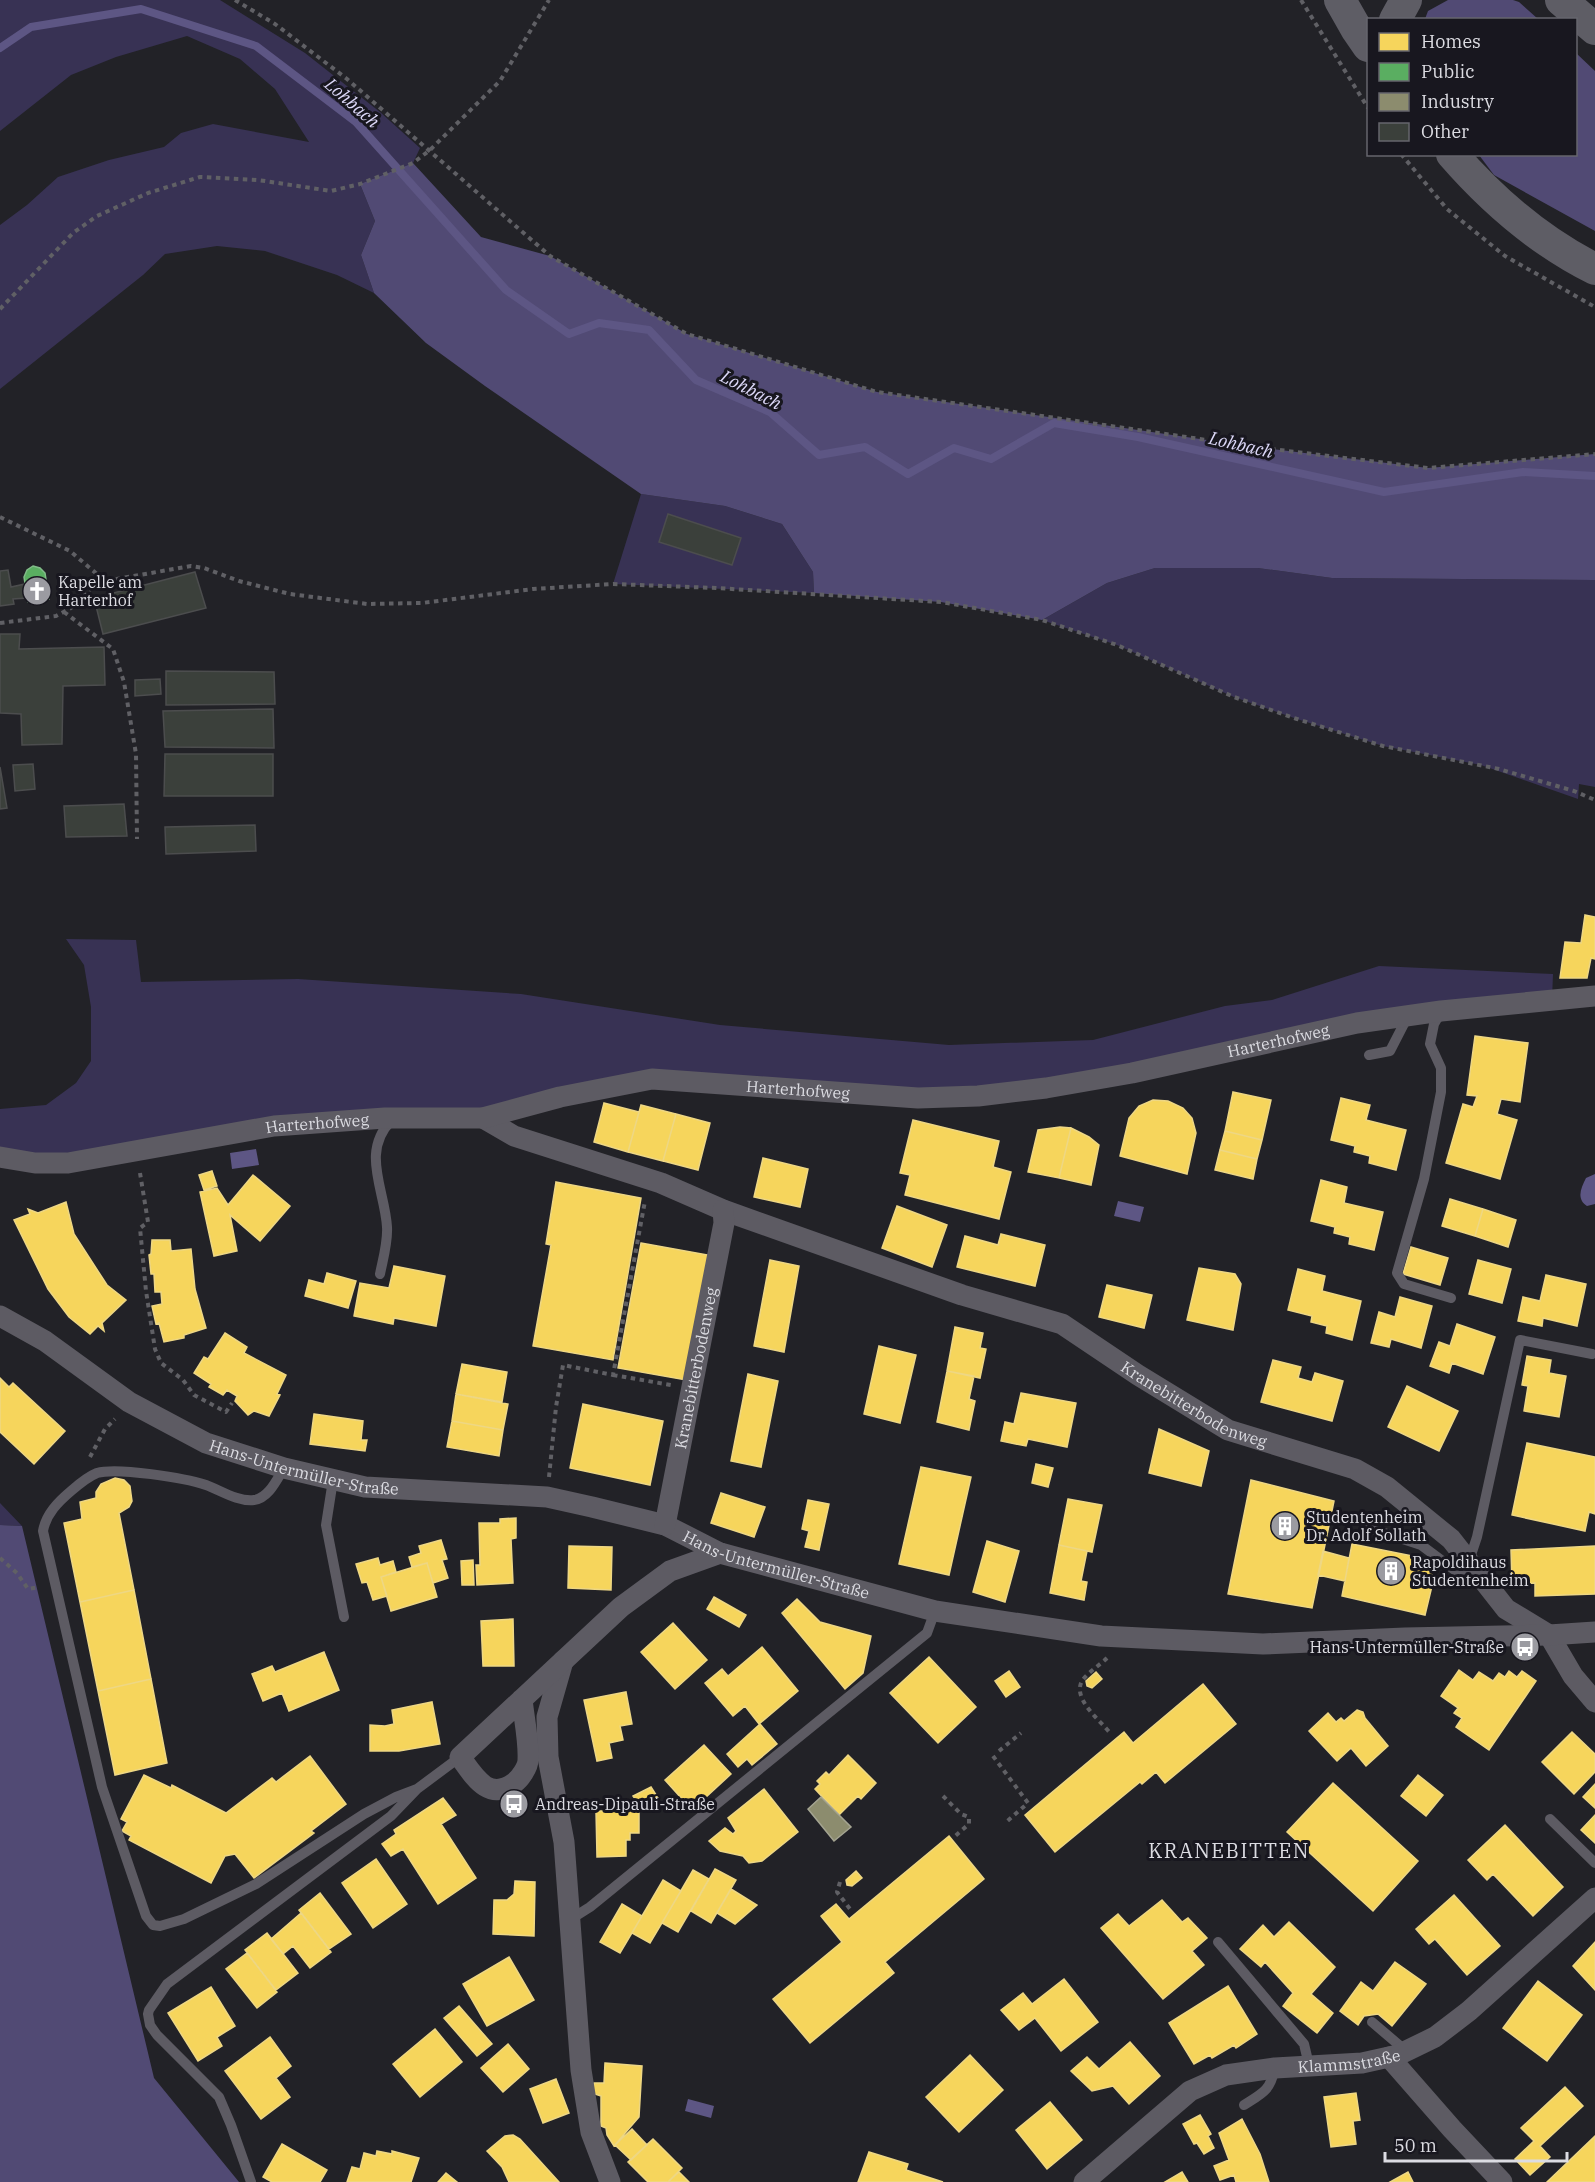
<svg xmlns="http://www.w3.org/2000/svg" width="1595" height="2182" font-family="'IBM Plex Serif',serif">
<rect width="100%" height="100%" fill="#222227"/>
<path fill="#383254" d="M0 0H220L305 53 380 112 420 148 413 163 360 184 375 221 361 255 374 293 337 275 265 251 217 246 165 254 143 275 0 389V225L27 205 58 177 109 160 164 147 181 133 213 124 309 142 275 89 240 59 187 36 116 57 71 75 0 131Z
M641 494 725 506 782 524 813 572 814 593 613 584Z
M1155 568H1258L1332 578 1595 580V787L1579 784 1578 799 1481 765 1383 746 1297 719 1234 697 1117 645 1042 620 1107 583Z
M66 939 136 940 141 982 298 979 521 994 720 1025 949 1045 1093 1040 1225 1006 1272 1000 1379 966 1553 974 1552 999 978 1096 652 1079 483 1118H385L149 1148 0 1157V1109L46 1105 76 1083 91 1061V1007L84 965Z
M0 1503 22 1526 0 1525Z"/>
<path fill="#514a74" d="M1448 0H1513L1519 2 1538 19H1425L1428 11Z
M1576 53 1595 71V231L1494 175 1479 155 1576 154Z
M413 163 481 237 550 256 687 334 877 392 1255 447 1428 468 1595 454V580L1332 578 1258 568H1155L1107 583 1042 620 941 602 814 593 813 572 782 524 725 506 641 494 485 386 426 343 374 293 361 255 375 221 360 184Z
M0 1525 22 1526 154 2078 239 2182H0Z"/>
<path fill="#5d5684" d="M256 1149 259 1165 232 1169 230 1153Z
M1595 1174V1204L1587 1206C1576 1199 1581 1188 1586 1178Z
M1118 1201 1144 1207 1140 1222 1114 1216Z
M688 2099 714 2106 711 2118 685 2111Z"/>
<path fill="#f6d55c" stroke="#eed784" stroke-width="1.5" d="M1585 915 1595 917V959L1591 958 1587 978H1560L1565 942 1581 943Z
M1475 1036 1528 1043 1520 1102 1501 1099 1497 1114 1517 1120 1500 1179 1446 1163 1463 1104 1473 1107 1477 1096 1467 1095Z
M1233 1092 1271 1100 1262 1140 1225 1131Z
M1341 1098 1370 1105 1366 1120 1406 1130 1396 1170 1369 1163 1370 1156 1354 1152 1355 1146 1331 1140Z
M1153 1100 1168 1101 1183 1108 1192 1118 1196 1133 1187 1174 1120 1156 1129 1118 1139 1106Z
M604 1103 639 1112 628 1152 594 1142Z
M641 1105 676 1114 663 1161 628 1152Z
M676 1114 710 1123 698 1170 663 1161Z
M913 1120 999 1141 993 1167 1011 1172 999 1219 905 1195 910 1175 900 1173Z
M1060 1127 1071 1128 1059 1178 1028 1172 1038 1130Z
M1071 1128 1089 1137 1099 1145 1091 1185 1059 1178Z
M1225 1131 1262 1140 1257 1159 1220 1150Z
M1220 1150 1257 1159 1253 1179 1215 1170Z
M763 1158 808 1169 800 1207 754 1197Z
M212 1171 217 1186 204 1190 199 1175Z
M253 1175 290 1206 260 1241 230 1215 237 1251 214 1256 200 1192 217 1188 228 1205Z
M1321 1180 1347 1187 1344 1203 1383 1212 1374 1250 1349 1244 1350 1237 1334 1233 1335 1227 1311 1221Z
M556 1182 641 1198 613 1360 533 1346 551 1245 546 1244Z
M1450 1199 1483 1209 1475 1236 1442 1226Z
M66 1202 74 1234 107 1285 126 1300 102 1323 104 1331 98 1326 90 1334 69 1317 48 1289 14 1220 30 1214 28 1209 38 1213Z
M897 1206 947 1225 932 1267 882 1248Z
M1483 1209 1516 1220 1508 1247 1475 1236Z
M1001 1234 1045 1245 1035 1286 957 1267 965 1236 998 1245Z
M152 1240H170L171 1251 191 1249 195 1289 206 1328 184 1335V1338L164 1342 159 1323 156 1324 152 1306 162 1304 161 1292H155L154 1274H151L149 1255 151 1254Z
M641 1243 708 1255 686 1380 618 1368Z
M1411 1247 1448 1258 1440 1285 1403 1274Z
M770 1260 799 1266 784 1352 754 1346Z
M1478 1260 1511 1269 1502 1303 1469 1294Z
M394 1266 445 1276 436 1326 394 1318 393 1324 354 1316 360 1283 389 1288Z
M1199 1268 1235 1274 1241 1284 1233 1330 1187 1320Z
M1298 1269 1325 1276 1322 1291 1361 1301 1352 1340 1326 1333 1327 1326 1311 1322 1312 1316 1288 1310Z
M327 1273 356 1281 348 1308 305 1296 309 1280 324 1284Z
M1546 1275 1586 1284 1577 1326 1543 1318 1542 1326 1518 1321 1523 1297 1540 1301Z
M1107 1285 1152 1295 1144 1328 1099 1317Z
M1400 1297 1432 1306 1421 1348 1391 1339 1389 1347 1371 1343 1379 1312 1395 1317Z
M1457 1324 1495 1337 1483 1374 1452 1363 1449 1373 1430 1366 1439 1342 1450 1346Z
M955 1327 983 1333 980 1348 986 1349 980 1378 947 1371Z
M225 1333 247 1347 244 1353 286 1375 277 1394 280 1395 269 1416 254 1411 248 1415 235 1401 237 1396 227 1390 223 1395 209 1387 211 1384 194 1373 204 1357 208 1359Z
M879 1346 916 1355 900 1423 864 1414Z
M1527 1356 1551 1360 1549 1373 1566 1376 1559 1417 1524 1411 1528 1386 1522 1385Z
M1273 1360 1301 1367 1298 1378 1312 1382 1315 1373 1343 1381 1332 1421 1261 1402Z
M462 1364 507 1372 502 1402 456 1394Z
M947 1371 974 1376 969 1399 975 1401 969 1430 937 1422Z
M748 1374 778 1381 761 1467 731 1461Z
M0 1378 9 1387 13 1383 65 1431 34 1464 0 1432Z
M1407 1386 1458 1411 1439 1451 1388 1427Z
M1021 1393 1076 1403 1067 1447 1028 1439 1026 1446 1001 1441 1005 1422 1014 1424Z
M456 1394 508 1404 503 1430 452 1421Z
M583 1404 663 1421 650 1485 570 1468Z
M314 1414 363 1421 361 1440H367L365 1451 310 1444Z
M452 1421 503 1430 499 1456 447 1447Z
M1159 1429 1209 1451 1201 1486 1149 1473Z
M1527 1443 1595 1457V1514L1589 1512 1585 1531 1512 1515Z
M1036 1464 1053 1468 1048 1487 1032 1483Z
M921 1467 971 1477 949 1575 899 1564Z
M115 1478 124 1480 130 1486 131 1494 132 1501 129 1507 119 1513 134 1590 80 1602 64 1523 82 1519 80 1502 96 1498V1492L101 1484Z
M1251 1480 1334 1501 1312 1608 1228 1594Z
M721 1493 765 1507 754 1537 711 1523Z
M1068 1499 1102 1505 1092 1552 1059 1545Z
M808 1500 829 1504 819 1550 805 1547 809 1531 802 1529Z
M516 1518V1538L511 1539 513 1583 477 1585 476 1565H480L479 1523H500V1519Z
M441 1540 447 1559 442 1560 448 1578 433 1583 427 1563 412 1567 409 1557 421 1553 419 1546Z
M987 1541 1019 1551 1005 1602 973 1592Z
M1352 1544 1438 1561 1425 1615 1342 1596Z
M1059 1545 1087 1551 1081 1581 1087 1582 1084 1600 1050 1593Z
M569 1546 612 1547 611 1590 568 1588Z
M1595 1546V1594L1535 1596V1583L1512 1584 1511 1550Z
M1323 1551 1349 1558 1345 1581 1318 1575Z
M378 1558 380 1565 393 1561 396 1572 381 1577 387 1596 373 1600 367 1582 362 1583 356 1564Z
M473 1560 474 1585H462L461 1561Z
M427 1563 437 1597 391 1611 381 1577Z
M134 1590 151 1679 98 1691 80 1602Z
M714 1597 746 1615 739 1627 707 1609Z
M797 1599 820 1622 871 1636 863 1673 845 1689 782 1613Z
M513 1619 514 1666H483L481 1621Z
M673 1623 707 1660 675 1689 641 1652Z
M762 1647 798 1691 759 1724 745 1706 733 1716 705 1683 722 1669 728 1676Z
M1534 1647 1535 1653 1516 1654 1515 1649Z
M324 1652 339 1690 289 1711 282 1693 263 1701 252 1674 272 1666 275 1672Z
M929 1657 976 1707 938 1743 890 1693Z
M1459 1670 1473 1680 1479 1672 1493 1681 1499 1673 1505 1677 1509 1671 1517 1677 1522 1671 1536 1681 1489 1750 1456 1727 1462 1718 1454 1713 1458 1708 1441 1696Z
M1009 1671 1020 1687 1006 1697 995 1681Z
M1096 1672 1102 1679 1092 1688 1087 1686 1086 1681Z
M151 1679 167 1763 115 1775 98 1691Z
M1203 1684 1236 1724 1165 1783 1156 1772 1142 1784 1140 1782 1055 1852 1025 1815 1124 1732 1133 1743Z
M626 1692 632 1724 620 1726 623 1740 609 1743 612 1758 597 1761 584 1700Z
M432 1702 440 1744 399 1751H370V1725L385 1726 394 1724 392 1710Z
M1357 1710 1363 1712 1365 1718 1388 1746 1366 1766 1351 1748 1337 1761 1309 1731 1328 1713 1336 1722 1341 1718 1344 1721Z
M760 1724 777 1744 752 1765 747 1759 738 1767 727 1754Z
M1572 1732 1595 1754V1772L1574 1794 1542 1762Z
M704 1745 731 1774 692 1810 665 1780Z
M848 1755 876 1783 861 1799 858 1796 839 1815 815 1789 820 1784 817 1781 826 1772 829 1775Z
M310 1756 346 1804 311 1831 314 1833 254 1878 235 1854 225 1856 211 1883 129 1840 131 1836 122 1831 127 1822 121 1819 144 1775 171 1788 172 1785 226 1813 272 1778 276 1782Z
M1418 1775 1443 1795 1426 1816 1401 1796Z
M1333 1783 1418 1861 1373 1911 1287 1832Z
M1595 1784V1808L1583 1797Z
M651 1787 658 1798 641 1807 633 1796Z
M764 1789 798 1832 762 1861 749 1863 743 1856 720 1851 709 1841 725 1828 733 1834 736 1831 728 1818Z
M443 1798 456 1815 441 1824 476 1878 438 1904 403 1849 391 1856 382 1844 396 1834 394 1830Z
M596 1811H639V1833H630V1840H626V1856L597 1857Z
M1595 1815V1843L1581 1830Z
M1505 1825 1563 1887 1533 1916 1493 1874 1487 1880 1468 1860Z
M949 1836 984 1879 885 1962 894 1973 810 2043 773 1999 842 1942 821 1916 836 1904 849 1919Z
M376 1859 407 1904 373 1928 342 1883Z
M715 1869 736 1880 711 1923 691 1911Z
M693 1870 709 1879 678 1932 662 1923Z
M856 1871 862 1878 852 1886 847 1885 846 1880Z
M663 1880 681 1891 650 1943 632 1933Z
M515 1881 535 1882 534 1936 493 1934 494 1900H507L514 1894Z
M731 1889 757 1905 735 1924 717 1913Z
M320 1893 351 1934 329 1949 299 1910Z
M1454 1895 1500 1946 1467 1975 1435 1939 1429 1944 1416 1929Z
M1162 1900 1182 1922 1188 1918 1207 1938 1192 1951 1204 1965 1163 1999 1101 1928 1118 1914 1129 1926Z
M622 1904 642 1916 620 1953 600 1942Z
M301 1913 331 1952 310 1968 293 1946 283 1954 271 1939Z
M1289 1922 1335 1967 1311 1994 1333 2013 1317 2033 1283 2006 1293 1993 1265 1962 1261 1967 1240 1949 1263 1925 1274 1937Z
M267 1933 298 1973 276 1990 245 1950Z
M1595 1942V1990L1573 1966Z
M247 1953 277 1992 257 2008 226 1969Z
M509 1957 534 2000 487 2026 463 1984Z
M1395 1962 1426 1984 1392 2026 1378 2014 1364 2016 1358 2025 1340 2011 1361 1982 1373 1991Z
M1064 1979 1098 2022 1061 2051 1035 2018 1019 2030 1001 2010 1023 1993 1032 2004Z
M1538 1981 1582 2015 1547 2061 1503 2028Z
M1228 1986 1257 2034 1236 2048 1234 2045 1212 2058 1210 2055 1194 2064 1169 2023Z
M211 1987 235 2026 217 2037 222 2046 198 2061 168 2013Z
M459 2006 492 2044 477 2056 444 2018Z
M435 2029 462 2062 420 2097 393 2064Z
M270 2037 291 2066 276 2078 290 2097 261 2119 225 2071Z
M1130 2042 1160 2076 1129 2104 1113 2086 1092 2091 1071 2071 1087 2057 1099 2069Z
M508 2044 529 2069 503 2092 481 2068Z
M970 2055 1003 2090 959 2132 926 2097Z
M605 2063 642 2066 639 2117 614 2146 607 2135 606 2128 601 2126V2096L592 2093 594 2083H604Z
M556 2079 569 2113 543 2123 530 2089Z
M1565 2087 1583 2106 1540 2146 1550 2157 1530 2175 1515 2159 1534 2141 1521 2128Z
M1356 2093 1360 2120 1353 2121 1356 2144 1331 2147 1324 2097Z
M1050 2102 1082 2140 1047 2169 1016 2130Z
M1200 2115 1211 2134 1208 2136 1214 2148 1204 2154 1197 2143 1194 2144 1183 2124Z
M1242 2119 1260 2154 1269 2182H1236L1234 2175 1220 2180 1214 2166 1229 2160 1219 2133Z
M632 2129 647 2145 631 2160 615 2145Z
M513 2135 520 2139 559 2182H509L502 2167 487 2151 505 2136Z
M1595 2136V2182H1547Z
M653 2139 682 2168 668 2182H648L628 2162Z
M282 2144 327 2170 320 2182H272L263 2177Z
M377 2151 392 2154V2151L419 2158 411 2182H347L352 2167 360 2169 364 2153 376 2156Z
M869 2152 908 2164 906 2170 943 2182H858Z
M679 2172 689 2182H668Z
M1182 2172 1188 2182H1165Z
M1408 2172 1413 2182H1390Z
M446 2173 457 2182H438Z"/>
<path fill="#5aae61" stroke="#81bc88" stroke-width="1.5" d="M33 566 40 568 45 573 49 599 28 602 24 577 27 570Z"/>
<path fill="#8c8c6e" stroke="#a4a491" stroke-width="1.5" d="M821 1797 851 1827 834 1841 808 1809Z"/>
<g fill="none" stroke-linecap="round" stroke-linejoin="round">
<path stroke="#5d5684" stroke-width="8" d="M0 48 31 27 141 9 256 46 356 122 506 290 569 334 599 323 649 330 696 380 770 412 819 455 865 447 908 474 954 448 991 459 1054 423 1138 437 1384 492 1523 472 1595 476"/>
</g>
<path fill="#3b403b" stroke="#4c4d4e" stroke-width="1.5" d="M668 514 741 538 732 565 659 542Z
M8 570 11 587 25 584 27 598 13 599 14 604 0 606V571Z
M195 572 206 608 103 634 94 598Z
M0 634H20L19 649 104 647 105 685 63 686 62 744 22 745 21 714 0 713Z
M166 671 274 672 275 704 166 705Z
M160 679 161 694 135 696V680Z
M273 709 274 748 165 747 163 711Z
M165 754H273V796H164Z
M33 764 35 789 15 791 13 765Z
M0 767 7 808 0 809Z
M124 804 127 836 66 837 64 806Z
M255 825 256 851 166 854 165 827Z"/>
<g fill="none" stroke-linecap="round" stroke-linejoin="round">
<path stroke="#606065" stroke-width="4" stroke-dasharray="4.5 4.5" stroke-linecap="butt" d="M235 0 275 24 347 79 550 256 687 334 877 392 1255 447 1428 468 1595 454
M1301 0 1368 108
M1401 154 1447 209 1505 256 1595 307
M0 309 73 233 97 216 148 193 200 177 258 180 331 191 360 184 413 163 430 150 500 81 549 0
M0 517 70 551 105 581 191 566 204 568 239 581 290 594 367 604 422 603 533 589 613 584 716 588 941 602 1042 620 1117 645 1234 697 1297 719 1383 746 1499 769 1574 791 1595 800
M64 612 113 649 124 682 136 754 137 839
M0 623 56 616 71 608 87 591 105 581
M140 1173 148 1222 140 1228 146 1291 155 1349 161 1363 183 1380 194 1395 226 1412 232 1403
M613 1375 671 1385
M90 1457 105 1429 115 1419
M549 1477 556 1407 563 1365 613 1375 645 1201
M0 1558 17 1573 28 1589 39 1587
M1107 1658C1100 1665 1087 1673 1082 1681 1072 1699 1100 1720 1110 1733
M999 1751 1021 1733
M993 1756 1028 1803 1005 1823
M943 1796 961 1814 969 1817V1824L954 1837
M840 1882 837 1892 850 1909"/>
<path stroke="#5d5b63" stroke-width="10" d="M1441 1012 1434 1024 1430 1044 1441 1068V1092L1424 1179 1397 1273 1404 1284 1451 1298
M1369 1055 1390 1051 1408 1016
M380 1274C383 1259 388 1242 387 1227 385 1190 360 1151 392 1120
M284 1468C277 1479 269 1498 254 1500 238 1502 220 1490 206 1485 185 1478 117 1467 97 1473 87 1477 79 1484 71 1491 58 1502 46 1514 43 1531L102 1787 146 1916 153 1925 160 1926 184 1919 256 1884 364 1814 396 1797 417 1789
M333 1480 326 1525 344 1617
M1366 1527 1421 1545 1464 1577 1482 1580
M1469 1561 1477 1537 1520 1340 1592 1354
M1550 1819 1595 1863
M571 1919 590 1907 927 1633 935 1611
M1218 1942 1304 2044 1309 2065
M1372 2022 1406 2051
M1244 2105C1263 2093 1270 2091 1275 2068
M251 2182 231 2125 219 2097 157 2035 150 2025 148 2014 149 2010 167 1984 391 1816 417 1789 460 1757"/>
<g stroke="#5d5b63" stroke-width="21">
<path id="s1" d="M483 1118 514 1136 661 1183 723 1210 962 1295 1062 1324 1138 1375 1228 1430 1355 1469 1387 1487 1451 1539 1506 1609 1549 1635 1573 1676 1595 1702"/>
<path id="s2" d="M0 1157 35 1163H68L274 1126 385 1118H483L560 1097 652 1079 918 1098 978 1096 1046 1088 1132 1073 1357 1023 1441 1011 1595 996"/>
<path id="s3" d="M0 1316 45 1341 129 1402 206 1443 284 1468 365 1487 547 1497 592 1507 665 1525 720 1553 935 1611 1101 1636 1263 1644 1405 1638 1549 1635 1595 1632"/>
<path id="s4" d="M665 1525 724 1223 723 1210"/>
<path d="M563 1661 547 1717 548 1757 564 1842 581 2070 591 2132 610 2182"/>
<path d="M522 1699C524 1719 529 1740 528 1760 528 1767 520 1779 514 1783 488 1802 474 1776 460 1757L621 1607 670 1571 720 1553"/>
<path d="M1389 2057 1452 2129 1502 2182"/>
<path id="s5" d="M1084 2182 1190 2091 1226 2075 1275 2068 1362 2063 1398 2055 1435 2037 1469 2011 1595 1898"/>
</g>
<path stroke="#5e5d65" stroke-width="32" d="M1340 0 1357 30 1368 46
M1561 0 1595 29
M1395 20 1406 0
M1452 154C1492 200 1541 242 1595 269"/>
</g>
<defs>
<g id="church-disc" transform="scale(1.5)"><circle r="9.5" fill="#9b9ba1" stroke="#18171f"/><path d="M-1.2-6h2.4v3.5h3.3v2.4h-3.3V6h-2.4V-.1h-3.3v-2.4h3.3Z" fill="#fff"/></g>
<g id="building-disc" transform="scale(1.5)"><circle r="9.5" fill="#9b9ba1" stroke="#18171f"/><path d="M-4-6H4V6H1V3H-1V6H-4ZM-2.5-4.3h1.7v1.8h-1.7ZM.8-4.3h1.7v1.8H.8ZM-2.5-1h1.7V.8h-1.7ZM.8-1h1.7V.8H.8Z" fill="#fff"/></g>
<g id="bus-disc" transform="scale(1.5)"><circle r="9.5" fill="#9b9ba1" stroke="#18171f"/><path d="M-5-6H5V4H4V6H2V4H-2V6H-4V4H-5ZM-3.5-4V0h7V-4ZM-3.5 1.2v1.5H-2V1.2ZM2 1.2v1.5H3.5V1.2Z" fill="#fff"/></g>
</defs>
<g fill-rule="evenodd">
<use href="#church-disc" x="37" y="591"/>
<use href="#building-disc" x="1285" y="1526"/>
<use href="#building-disc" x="1391" y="1571"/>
<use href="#bus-disc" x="1525" y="1647"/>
<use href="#bus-disc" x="514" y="1804"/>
</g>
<g text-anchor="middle" stroke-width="6" stroke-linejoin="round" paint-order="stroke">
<g font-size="16" fill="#dcdce2" stroke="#18171f" text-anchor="start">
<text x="58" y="588">Kapelle am<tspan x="58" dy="18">Harterhof</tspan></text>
<text x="1306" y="1523">Studentenheim<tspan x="1306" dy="18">Dr. Adolf Sollath</tspan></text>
<text x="1412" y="1568">Rapoldihaus<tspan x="1412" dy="18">Studentenheim</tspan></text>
<text x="1504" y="1653" text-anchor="end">Hans-Untermüller-Straße</text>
<text x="535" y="1810">Andreas-Dipauli-Straße</text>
</g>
<g font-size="16" fill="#dcdce2" stroke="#18171f">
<text dy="6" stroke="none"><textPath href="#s2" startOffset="1293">Harterhofweg</textPath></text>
<text dy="6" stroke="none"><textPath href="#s2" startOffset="807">Harterhofweg</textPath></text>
<text dy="6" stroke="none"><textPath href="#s2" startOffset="321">Harterhofweg</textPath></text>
<text dy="6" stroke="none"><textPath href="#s4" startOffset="160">Kranebitterbodenweg</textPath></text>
<text dy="6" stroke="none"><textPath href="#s1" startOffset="771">Kranebitterbodenweg</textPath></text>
<text dy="6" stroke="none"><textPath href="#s3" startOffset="344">Hans-Untermüller-Straße</textPath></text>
<text dy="6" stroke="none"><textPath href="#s3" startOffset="830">Hans-Untermüller-Straße</textPath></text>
<text dy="6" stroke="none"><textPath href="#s5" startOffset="303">Klammstraße</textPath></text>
</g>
<g font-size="18" font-style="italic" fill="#dcd8f8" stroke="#18171f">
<text transform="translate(352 103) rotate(41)" y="6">Lohbach</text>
<text transform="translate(751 390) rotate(27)" y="6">Lohbach</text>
<text transform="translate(1241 445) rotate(13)" y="6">Lohbach</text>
</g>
<g font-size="20" letter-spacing="1.5" fill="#dcdce2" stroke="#18171f">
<text x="1229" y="1858">KRANEBITTEN</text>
</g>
</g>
<rect x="1367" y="18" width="210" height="138" fill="#18171f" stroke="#66666d" stroke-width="1.5"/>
<rect x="1379" y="33" width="30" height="18" fill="#f6d55c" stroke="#66666d" stroke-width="1.5"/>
<text x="1421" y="48" font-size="18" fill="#dcdce2">Homes</text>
<rect x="1379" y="63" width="30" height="18" fill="#5aae61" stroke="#66666d" stroke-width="1.5"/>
<text x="1421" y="78" font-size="18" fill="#dcdce2">Public</text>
<rect x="1379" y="93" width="30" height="18" fill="#8c8c6e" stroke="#66666d" stroke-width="1.5"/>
<text x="1421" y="108" font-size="18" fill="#dcdce2">Industry</text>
<rect x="1379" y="123" width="30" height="18" fill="#3b403b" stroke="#66666d" stroke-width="1.5"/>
<text x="1421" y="138" font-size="18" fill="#dcdce2">Other</text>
<path d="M1385 2152v9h182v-9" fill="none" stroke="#dcdce2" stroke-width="3"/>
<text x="1394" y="2152" font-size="18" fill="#dcdce2" stroke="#18171f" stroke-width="4.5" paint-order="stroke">50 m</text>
</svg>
